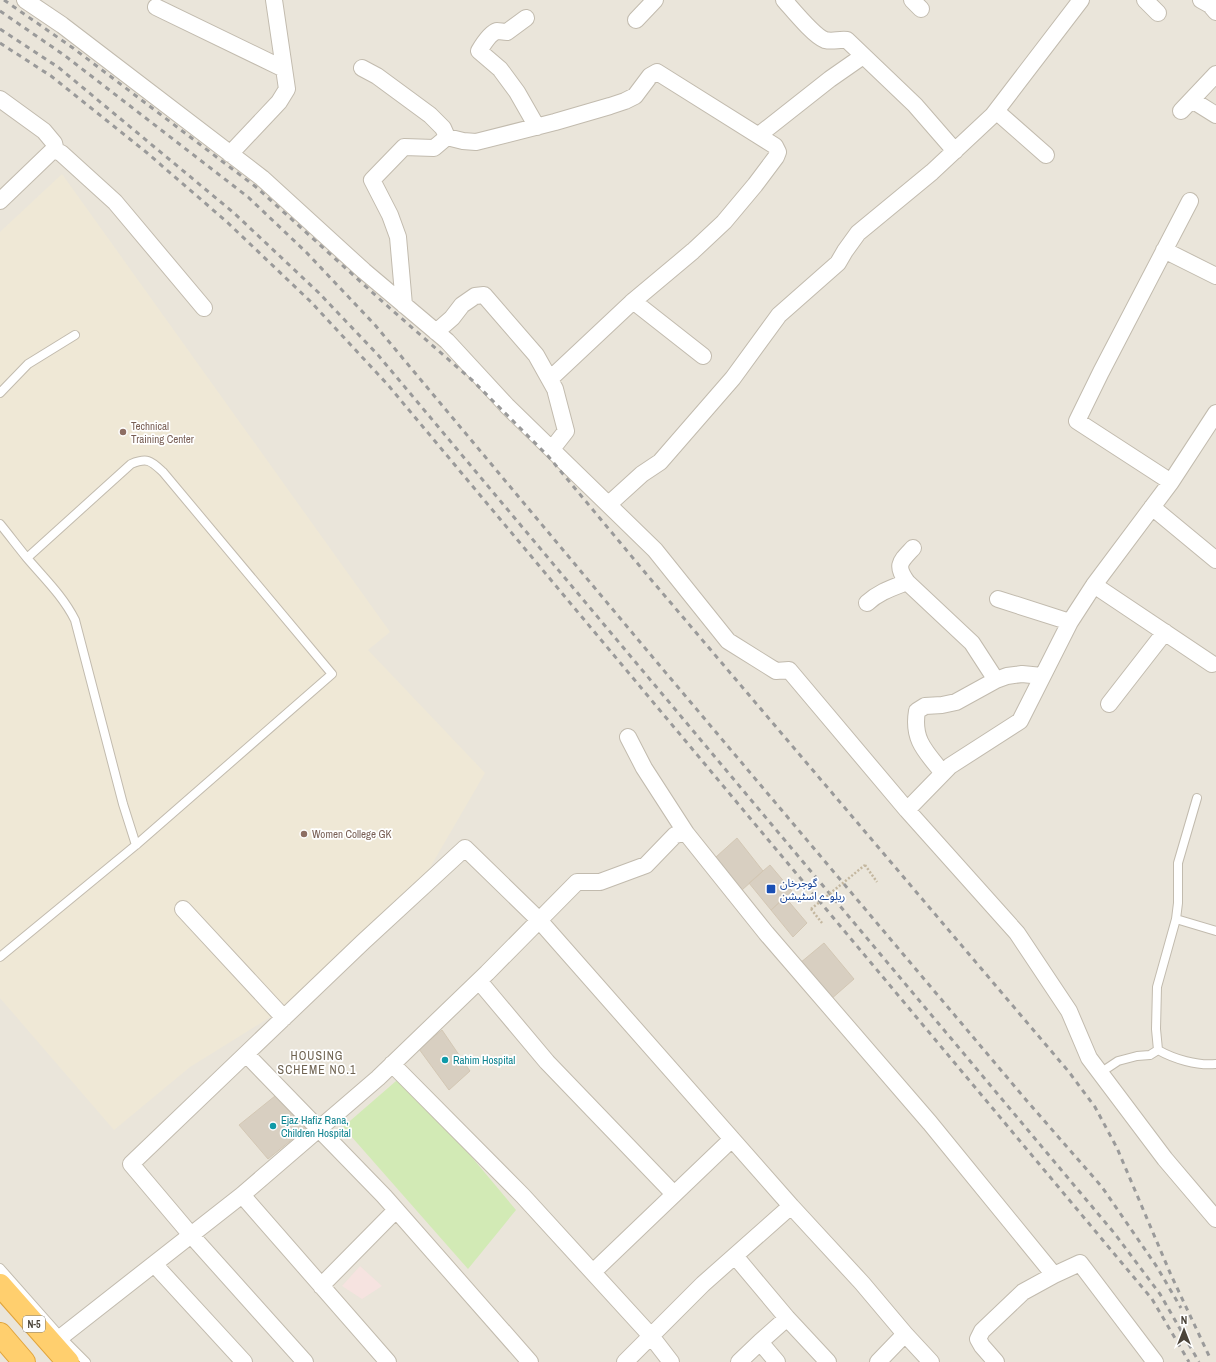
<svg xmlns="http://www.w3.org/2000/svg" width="1216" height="1362" font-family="'Archivo Narrow','Noto Sans Arabic',sans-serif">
<rect width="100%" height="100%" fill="#f6f3ec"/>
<path fill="#eae5da" d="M0 0H1216V1362H0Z"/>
<path fill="#efe8d6" d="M62 174 390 632 368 650 485 773 414 895 312 991 190 1067 114 1130 0 998V232Z"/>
<path fill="#f6e3e0" d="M360 1266 382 1286 362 1299 342 1286Z"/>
<path fill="#d2eab5" d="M403 1075 516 1210 468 1269 343 1127Z"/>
<path fill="#d8cfc1" stroke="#d3c7b4" d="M737 838 763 871 742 890 716 857Z
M770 865 792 891 771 910 749 883Z
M785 897 807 923 793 937 771 910Z
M824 943 854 979 830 1000 800 963Z
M442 1030 470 1071 449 1090 419 1049Z
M275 1096 306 1128 268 1159 239 1125Z"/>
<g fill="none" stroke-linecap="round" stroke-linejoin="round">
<g stroke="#c2bbae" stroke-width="10">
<path id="lane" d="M0 393 28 364 75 335
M0 524C9 535 18 547 27 558 44 578 63 596 75 620L123 804 136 845
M1176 919 1216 931
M0 957 136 845 332 674 163 472C151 461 148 457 131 464L27 558
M1158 1050 1156 1029 1157 987 1176 919 1178 903V863L1197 798
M1100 1073 1118 1061 1137 1056 1150 1055 1158 1050C1174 1059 1197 1066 1216 1064
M0 1268 61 1337 86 1362"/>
</g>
<g stroke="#c2bbae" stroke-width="18">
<path id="street" d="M25 0 62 25 262 178 364 271 447 341 507 406 655 550 728 641 776 671 789 670 907 810 1017 933 1069 1011 1089 1058 1165 1159 1216 1219
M784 0C793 10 814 36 825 40 833 42 839 39 847 40L915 105 955 151
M912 0 921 9
M1145 0 1158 13
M1201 0 1210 5 1216 12
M156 7 284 69
M526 18 507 32C504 32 499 31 497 31 490 33 482 46 479 51L500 69 517 92 537 127
M636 20 655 0
M362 68 377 76 430 115 443 128 447 137 463 141 476 142 555 122 610 106 625 101 635 96 650 76 657 72 775 146 778 152 776 157 755 185 724 222 693 251 631 303 550 379
M0 99 44 131 54 143 56 151
M1192 100 1216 115
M996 111 1046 155
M1181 111 1216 74
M759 135 830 79 863 56
M230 154 279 102 287 89 274 0
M0 201 51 152 56 151 61 153 115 202 204 308
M1164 250 1216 276
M633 301 703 356
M404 305 398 237 390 215 372 180 404 147 434 148 447 137
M436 332 452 318 462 305 475 296 484 295 536 355 555 389 566 431 552 449
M1171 482 1077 421 1101 372 1190 201
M609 504 642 474 660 462 733 378 779 315 838 263 845 251 858 233 932 172 993 115 1081 0
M1152 507 1216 560
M907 582C895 565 900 562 913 548
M1094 585 1212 664
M998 599 1070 622
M867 603C879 592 892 588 907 582L972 643 996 680
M1109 704 1165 632
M943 773C926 752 912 740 917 711L925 706 942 705 956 702 996 680 1007 676 1022 674 1042 676
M907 810 950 766 1020 721 1070 622 1094 585 1171 482 1216 413
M686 833 766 933 930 1123 1054 1275 1080 1263 1155 1362
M183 909 284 1018
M479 981 547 1062 674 1194
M246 1054 384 1196 530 1362
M392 1064 523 1196 651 1336 671 1362
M242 1195 388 1362
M791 1206 862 1283 905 1334 931 1362
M735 1256 787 1318 828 1362
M154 1264 244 1362
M593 1272 732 1139
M321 1286 396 1210
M50 1342 61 1337 242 1195 378 1078 487 973 577 882H600L646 865 675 835 686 833 644 768 628 737
M760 1342 787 1318
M305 1362 191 1235 131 1164 363 942 465 848 539 920 791 1206 703 1284 625 1362
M739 1362 760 1342 777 1362
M878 1362 905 1334
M996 1362 982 1346 978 1339 982 1331 1023 1292 1054 1275"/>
</g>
<g stroke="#e0a43c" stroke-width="24">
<path id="highway" d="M0 1285 68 1362
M0 1334 24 1362"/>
</g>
<path stroke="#c4b79f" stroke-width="2.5" stroke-dasharray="2 2" stroke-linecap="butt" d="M865 865 877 882
M811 909 822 923"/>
<use href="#lane" stroke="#fff" stroke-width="8"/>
<use href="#street" stroke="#fff" stroke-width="16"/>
<use href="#highway" stroke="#ffcf6e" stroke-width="22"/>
<path stroke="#9a9a9a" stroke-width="3" stroke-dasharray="5 5" stroke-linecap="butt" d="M4 0 73 48 256 187 384 303 473 381 548 456 648 576 1069 1072 1095 1107 1117 1148 1171 1275 1211 1360
M0 11 64 55 248 197 306 252 375 325 650 654 1027 1101 1102 1187 1157 1267 1181 1308
M0 29 58 67 234 213 319 293 378 355 1115 1234 1160 1294 1199 1362
M0 43 51 76 146 152 227 222 311 302 388 385 1152 1299 1189 1362"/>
<path stroke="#c4b79f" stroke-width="2.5" stroke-dasharray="2 2" stroke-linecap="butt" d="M811 909 865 865"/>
</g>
<g fill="#8d6e63" stroke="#fff" stroke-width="1.5">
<circle cx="123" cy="432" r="4"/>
<circle cx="304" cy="834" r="4"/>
</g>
<rect fill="#1a4fb4" stroke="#fff" stroke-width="1.5" x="766" y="884" width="10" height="10" rx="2"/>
<g fill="#0f9aa8" stroke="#fff" stroke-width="1.5">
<circle cx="445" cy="1060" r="4"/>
<circle cx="273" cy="1126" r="4"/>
</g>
<g text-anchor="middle" stroke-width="3.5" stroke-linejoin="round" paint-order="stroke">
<rect fill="#fff" stroke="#817c74" stroke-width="1" x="23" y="1316" width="22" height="16" rx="3"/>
<g font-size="10" font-weight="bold" fill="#4b4439">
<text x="34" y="1328">N-5</text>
</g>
<g font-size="11" fill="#785e54" stroke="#fff" text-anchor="start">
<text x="131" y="430">Technical<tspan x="131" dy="13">Training Center</tspan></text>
<text x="312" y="838">Women College GK</text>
</g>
<g font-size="11" fill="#164399" stroke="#fff" text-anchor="start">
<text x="780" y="887">گوجرخان<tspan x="780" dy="13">ریلوے اسٹیشن</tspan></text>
</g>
<g font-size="11" fill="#0d838f" stroke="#fff" text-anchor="start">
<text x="453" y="1064">Rahim Hospital</text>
<text x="281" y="1124">Ejaz Hafiz Rana,<tspan x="281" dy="13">Children Hospital</tspan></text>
</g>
<g font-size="12" letter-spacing="1" fill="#6e6250" stroke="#fff">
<text x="317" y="1060">HOUSING<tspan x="317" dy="14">SCHEME NO.1</tspan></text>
</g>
</g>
<g transform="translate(1184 1330)" stroke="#ffffff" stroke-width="3" paint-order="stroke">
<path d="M0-3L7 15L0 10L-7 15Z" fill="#4b4439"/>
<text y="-6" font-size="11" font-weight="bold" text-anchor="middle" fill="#4b4439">N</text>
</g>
</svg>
